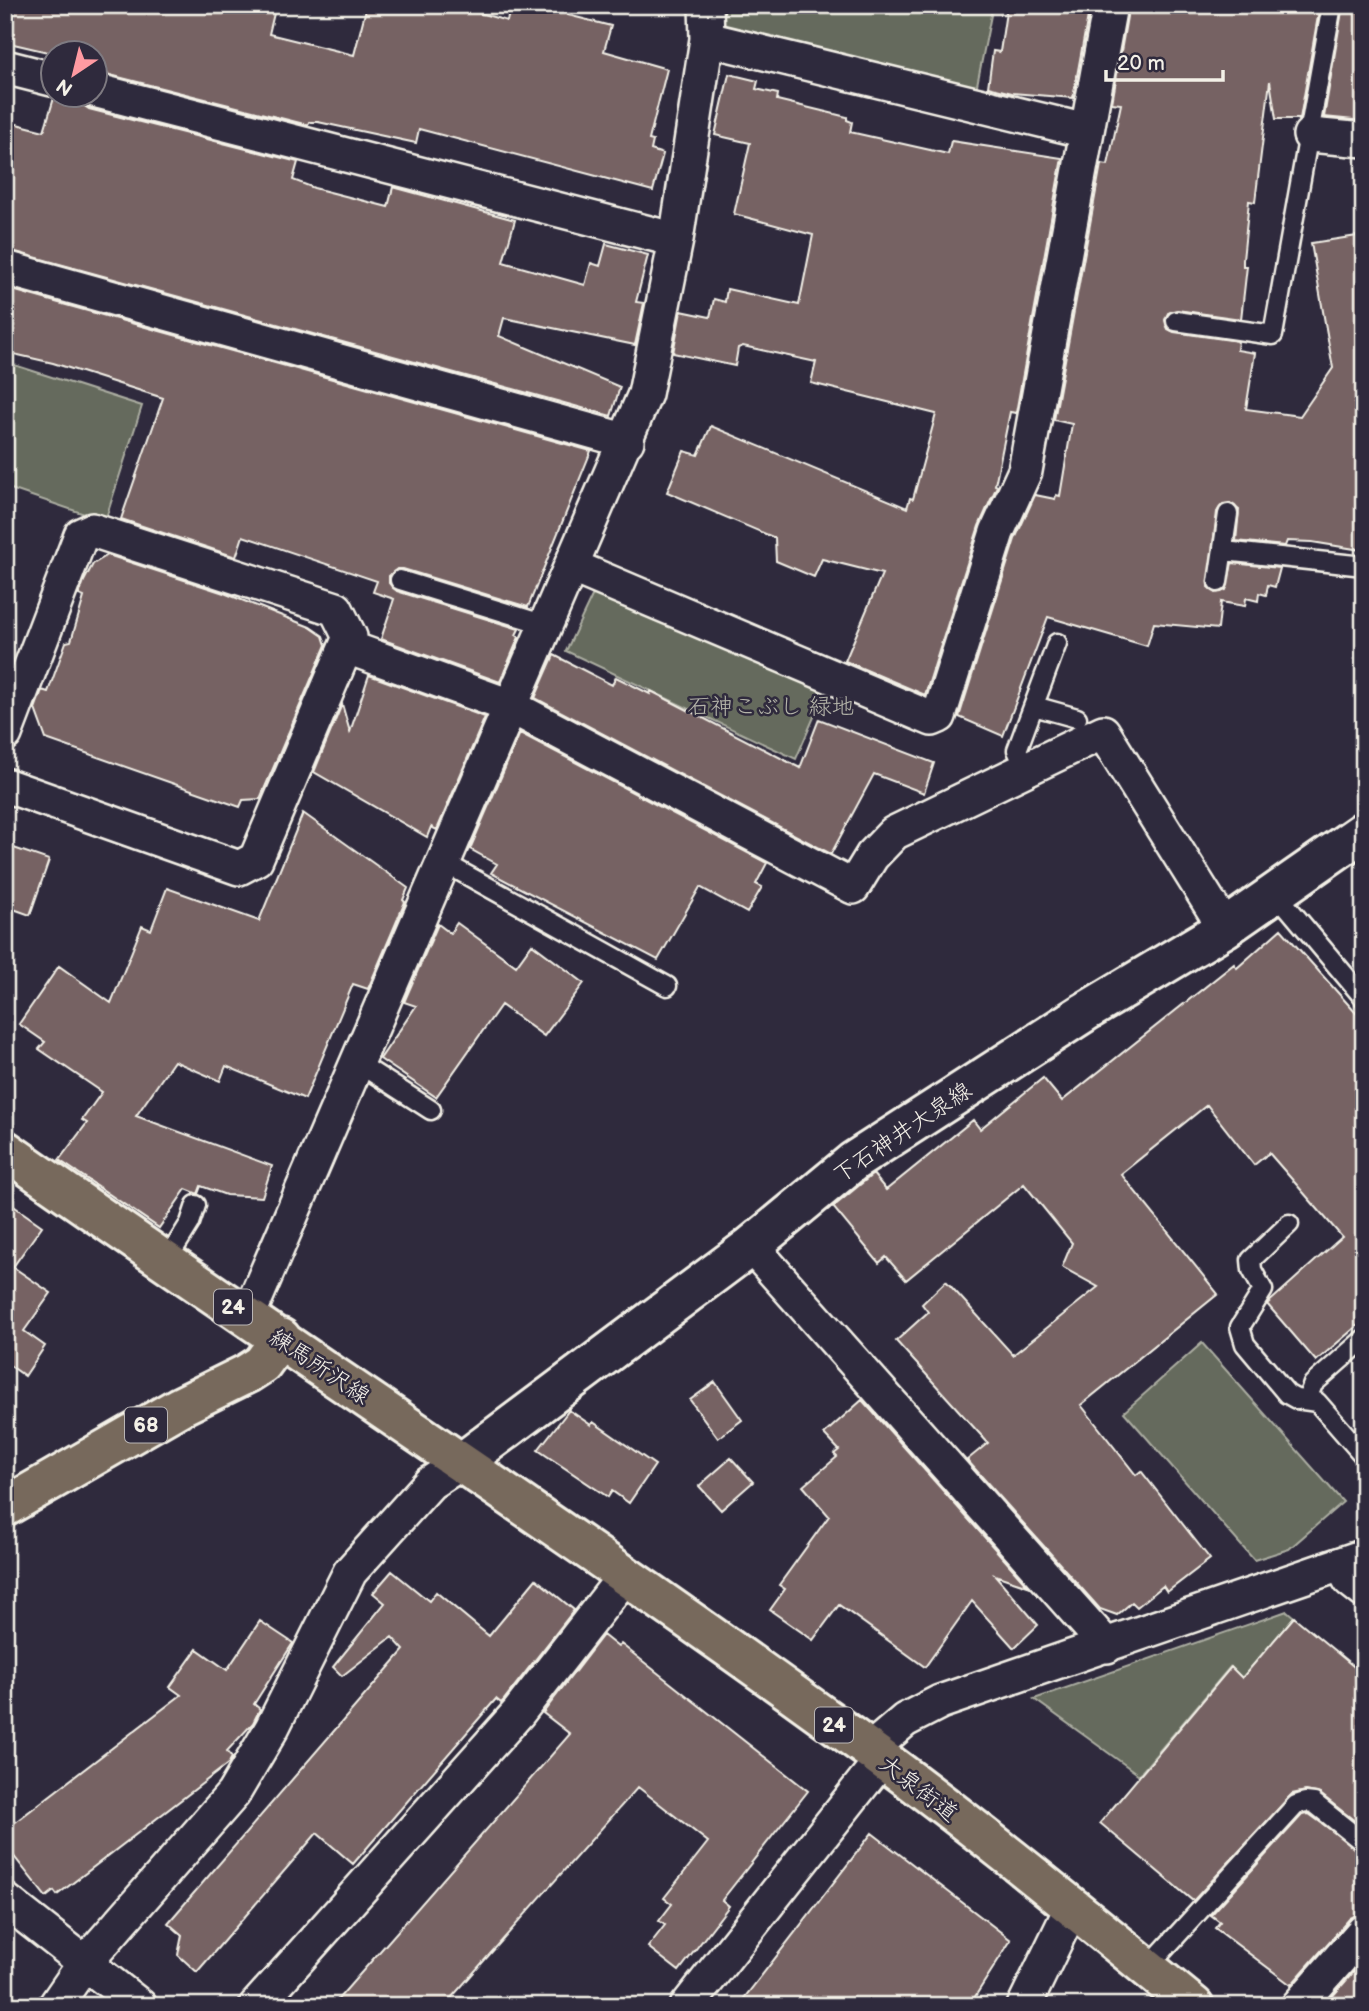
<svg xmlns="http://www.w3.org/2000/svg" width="1369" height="2011" font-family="'Balsamiq Sans','Klee One',sans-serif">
<rect width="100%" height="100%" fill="#2f2a3d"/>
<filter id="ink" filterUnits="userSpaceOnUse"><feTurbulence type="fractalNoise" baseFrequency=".0143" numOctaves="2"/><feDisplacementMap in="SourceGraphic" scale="14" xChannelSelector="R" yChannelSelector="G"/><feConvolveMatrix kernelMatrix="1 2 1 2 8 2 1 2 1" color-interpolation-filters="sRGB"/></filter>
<g filter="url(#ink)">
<path fill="#656a5d" stroke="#acaea2" stroke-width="2" d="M718 5H993L975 95 726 36Z
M5 362 142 406 105 521 5 487Z
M600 592 826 689 796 759 566 651 592 596Z
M1202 1343 1343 1502 1289 1549 1254 1560 1124 1412Z
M1287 1611 1294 1617 1242 1678 1230 1667 1139 1775 1034 1699Z"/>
<path fill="#766263" stroke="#f4f1e8" stroke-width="2" d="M10 5H121L138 9 139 5H276L269 34 354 55 367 5H452L507 21 511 5H570L568 15 611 26 604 51 667 69 649 140 653 141 651 150 663 154 653 191 419 129 416 143 318 122H309L308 125 94 71V52L52 53 5 42Z
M1007 5H1090L1073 98 1012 93 988 87 993 51 1000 52Z
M1129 5H1320L1300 119H1276L1270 81 1255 202 1249 201 1243 260V266H1247L1241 319 1177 310 1168 313 1165 320 1168 329 1174 332 1238 341 1237 350 1255 353 1246 409 1300 416 1333 368 1311 243 1364 235 1361 550 1312 542 1287 541 1285 546 1236 541 1239 510 1230 503 1223 504 1217 512 1208 587 1216 593 1226 590 1232 563 1280 568 1275 587 1268 585 1266 595 1259 593 1258 601 1246 598 1245 606 1221 602 1218 629 1154 623 1147 646 1048 617 1003 736 959 717 1015 539 1035 495 1055 499 1056 495 1060 496 1072 424 1054 420 1101 164 1108 165 1121 104 1112 103Z
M1343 5H1364V121L1324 117Z
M729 74 758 81 756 89 778 94 777 100 847 117V120L852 122 850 132 948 154 951 141 1062 158 1016 413 1010 412 995 485 997 486 979 526 925 695 845 661 882 574 822 559 814 577 776 561 775 538 667 492 684 451 698 455 711 426 907 508 910 498 913 499 936 414 811 383 816 362 743 346 738 348 735 366 673 353 681 311 710 317 714 299 725 302 727 289 799 305 813 235 734 214 750 143 715 135Z
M62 94H75L80 103 89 109 298 162 293 180 314 188 388 207 393 187 515 220 503 262 585 285 591 263 600 266 606 244 648 255 636 302 644 303 635 345 504 318 499 336 620 387 611 416 5 249V121L44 131 54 98Z
M5 288 591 451 528 607 403 569H397L389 576V583L397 591 519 629 516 635 519 637 500 682 381 639 394 599 373 592 377 581 243 536 236 557 121 519 163 398 53 363 5 352Z
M108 555 224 593 310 627 323 636 326 645 260 799 243 800 240 807 46 739 35 709 42 690 48 692 66 642 71 641 84 597 79 595 84 581 93 564Z
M554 655 612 685 616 677 650 694 651 691 800 768 819 719 934 763 924 793 874 774 831 854 535 698Z
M369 675 485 717 437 830 431 827 427 837 314 772 342 704 350 732Z
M520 733 767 863 756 884 762 887 747 913 700 887 658 960 491 873 497 864 470 849Z
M303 813 408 888 403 900 405 902 368 989 353 984 305 1099 226 1066 220 1081 174 1061 136 1116 272 1166 262 1197 226 1195 201 1186 198 1194 186 1189 159 1228 59 1160 87 1123 82 1120 102 1092 39 1049 45 1042 19 1024 59 966 111 1003 142 926 151 930 167 888 259 921Z
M5 845 49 860 30 915 5 906Z
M457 923 516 966 532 944 584 983 544 1036 501 1005 436 1097 380 1059 416 1006 404 1002 438 924 450 933Z
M1281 929 1364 1022V1320L1316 1361 1267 1304 1342 1237 1269 1153 1254 1165 1207 1105 1121 1174 1218 1294 1081 1405 1136 1475 1141 1471 1210 1559 1167 1592 1163 1586 1137 1607 1132 1602 1117 1615 1100 1609 967 1460 988 1443 896 1341 928 1312 922 1304 946 1281 1013 1355 1098 1287 1062 1267 1072 1243 1024 1184 906 1280 886 1257 879 1263 833 1207 873 1174 886 1190 973 1120 980 1129 1043 1078 1062 1101 1234 964 1237 968Z
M5 1200 42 1226 13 1267 51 1293 24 1331 45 1346 25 1376 5 1362Z
M715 1382 742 1420 718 1438 690 1400Z
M862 1400 1028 1586 995 1575 1038 1625 1014 1648 972 1601 925 1667 839 1605 813 1640 770 1610 785 1589 779 1585 829 1516 803 1486 837 1457 834 1454 839 1450 824 1434Z
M569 1410 591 1425 593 1422 655 1465 629 1503 612 1491 608 1497 538 1450Z
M731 1458 753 1482 721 1510 699 1486Z
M392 1571 429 1601 436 1592 489 1636 536 1579 574 1610 503 1701 501 1703 496 1699 353 1864 317 1833 197 1972 178 1955 182 1935 168 1923 404 1650 392 1637 342 1676 333 1667 385 1603 373 1593Z
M1294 1617 1364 1675V1828L1320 1794 1306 1791 1292 1794 1193 1901 1100 1823 1231 1667 1242 1678Z
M260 1621 293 1643 254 1704 260 1709 253 1723 227 1751 232 1757 229 1763 57 1895 54 1891 46 1897 5 1845V1830L181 1695 170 1687 197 1649 227 1670Z
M603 1635 618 1647 621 1644 808 1791 722 1900 729 1906 679 1971 648 1947 665 1925 659 1921 672 1904 664 1898 708 1842 638 1787 444 2006H332L570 1734 543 1713Z
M1309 1814 1364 1854V1912L1350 1918 1291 1985 1215 1928 1220 1922 1211 1915 1302 1815Z
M872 1833 1011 1940 969 2006H738Z
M1364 1960V2006H1324Z"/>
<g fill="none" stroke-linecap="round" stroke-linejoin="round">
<g stroke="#f4f1e8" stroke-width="23">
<path id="service" d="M1176 321 1273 335 1332 5
M1224 551 1364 566
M400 580 546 625
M1218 582 1228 514
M1034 706 1077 718
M1026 770 1017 750 1057 643
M443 862 667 986
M1274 891 1364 998
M358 1063 431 1110
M1289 1224 1251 1260 1252 1270 1263 1290 1240 1327 1245 1344 1287 1394 1296 1399 1317 1402 1364 1456
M165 1263 190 1223 196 1205
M1307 1399 1313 1384 1364 1339
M1147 1968 1296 1805 1305 1802 1314 1803 1364 1843"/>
</g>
<g stroke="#f4f1e8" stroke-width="38">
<path id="minor" d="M707 39 1086 131
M5 67 52 79
M94 90 676 240
M1310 135 1364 140
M5 268 627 441
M571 566 932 719 939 716 997 532 1025 471 1110 5
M347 647 510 706 853 887 872 856 894 833 1103 732 1225 928
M5 734 81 535 92 530 336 609 350 637 256 859 239 868 5 785
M751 1246 1107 1646
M248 1316 645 394 676 240 707 39 706 5
M1342 1566 1350 1580 1364 1591
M870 1750 905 1720 940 1702 1364 1556
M5 1900 140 2006
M55 2006 84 1964 233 1794 272 1728 350 1572 430 1483 461 1463
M256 2006 518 1713 624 1577
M687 2006 882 1759
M1024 2006 1072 1907
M1298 2006 1364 1931"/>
</g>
<g stroke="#f4f1e8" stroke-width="44">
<path id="secondary" d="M461 1463 751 1246 854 1161 1085 1012 1225 928 1364 831"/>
</g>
<g stroke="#f4f1e8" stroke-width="44">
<path id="primary" d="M5 1150C292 1352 587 1542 870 1750 981 1831 1087 1919 1194 2006
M5 1507 179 1407 248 1373 262 1364 281 1338"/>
</g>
<use href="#service" stroke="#2f2a3d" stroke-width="18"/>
<use href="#minor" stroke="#2f2a3d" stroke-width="33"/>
<use href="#secondary" stroke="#2f2a3d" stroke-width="38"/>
<use href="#primary" stroke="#77695c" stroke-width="38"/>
</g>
</g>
<g text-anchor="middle" stroke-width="5" stroke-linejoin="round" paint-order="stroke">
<g fill="#2f2a3d" stroke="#b9b5b5" stroke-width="2">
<rect x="214" y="1289.5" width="38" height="35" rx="5"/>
<rect x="125" y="1407.5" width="42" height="35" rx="5"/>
<rect x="815" y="1707.5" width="38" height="35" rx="5"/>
</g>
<g font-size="21" font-weight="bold" fill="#f4f1e8">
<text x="233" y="1314">24</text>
<text x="146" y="1432">68</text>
<text x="834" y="1732">24</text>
</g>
<g font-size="23" fill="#b4b4a9" stroke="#2f2a3d">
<text x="771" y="714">石神こぶし 緑地</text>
</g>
<g font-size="23" fill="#f4f1e8" stroke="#2f2a3d">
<text transform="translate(902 1132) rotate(-34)" y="8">下石神井大泉線</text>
<text transform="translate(320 1366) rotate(34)" y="8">練馬所沢線</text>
<text transform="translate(919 1788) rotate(38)" y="8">大泉街道</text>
</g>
</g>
<rect width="1369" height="2011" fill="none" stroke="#2f2a3d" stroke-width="28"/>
<rect x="14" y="14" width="1341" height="1983" fill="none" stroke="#f4f1e8" stroke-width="2.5" filter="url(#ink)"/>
<g transform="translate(74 74) rotate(215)"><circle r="33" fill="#2f2a3d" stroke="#7e7a81" stroke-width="2"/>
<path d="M0-5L12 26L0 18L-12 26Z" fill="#ff9aa2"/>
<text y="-10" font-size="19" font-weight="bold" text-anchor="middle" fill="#f4f1e8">N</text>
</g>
<path d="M1106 70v10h117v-10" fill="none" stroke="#f4f1e8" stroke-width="3.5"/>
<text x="1117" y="70" font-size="21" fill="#f4f1e8" stroke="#2f2a3d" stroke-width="5" paint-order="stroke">20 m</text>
</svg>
